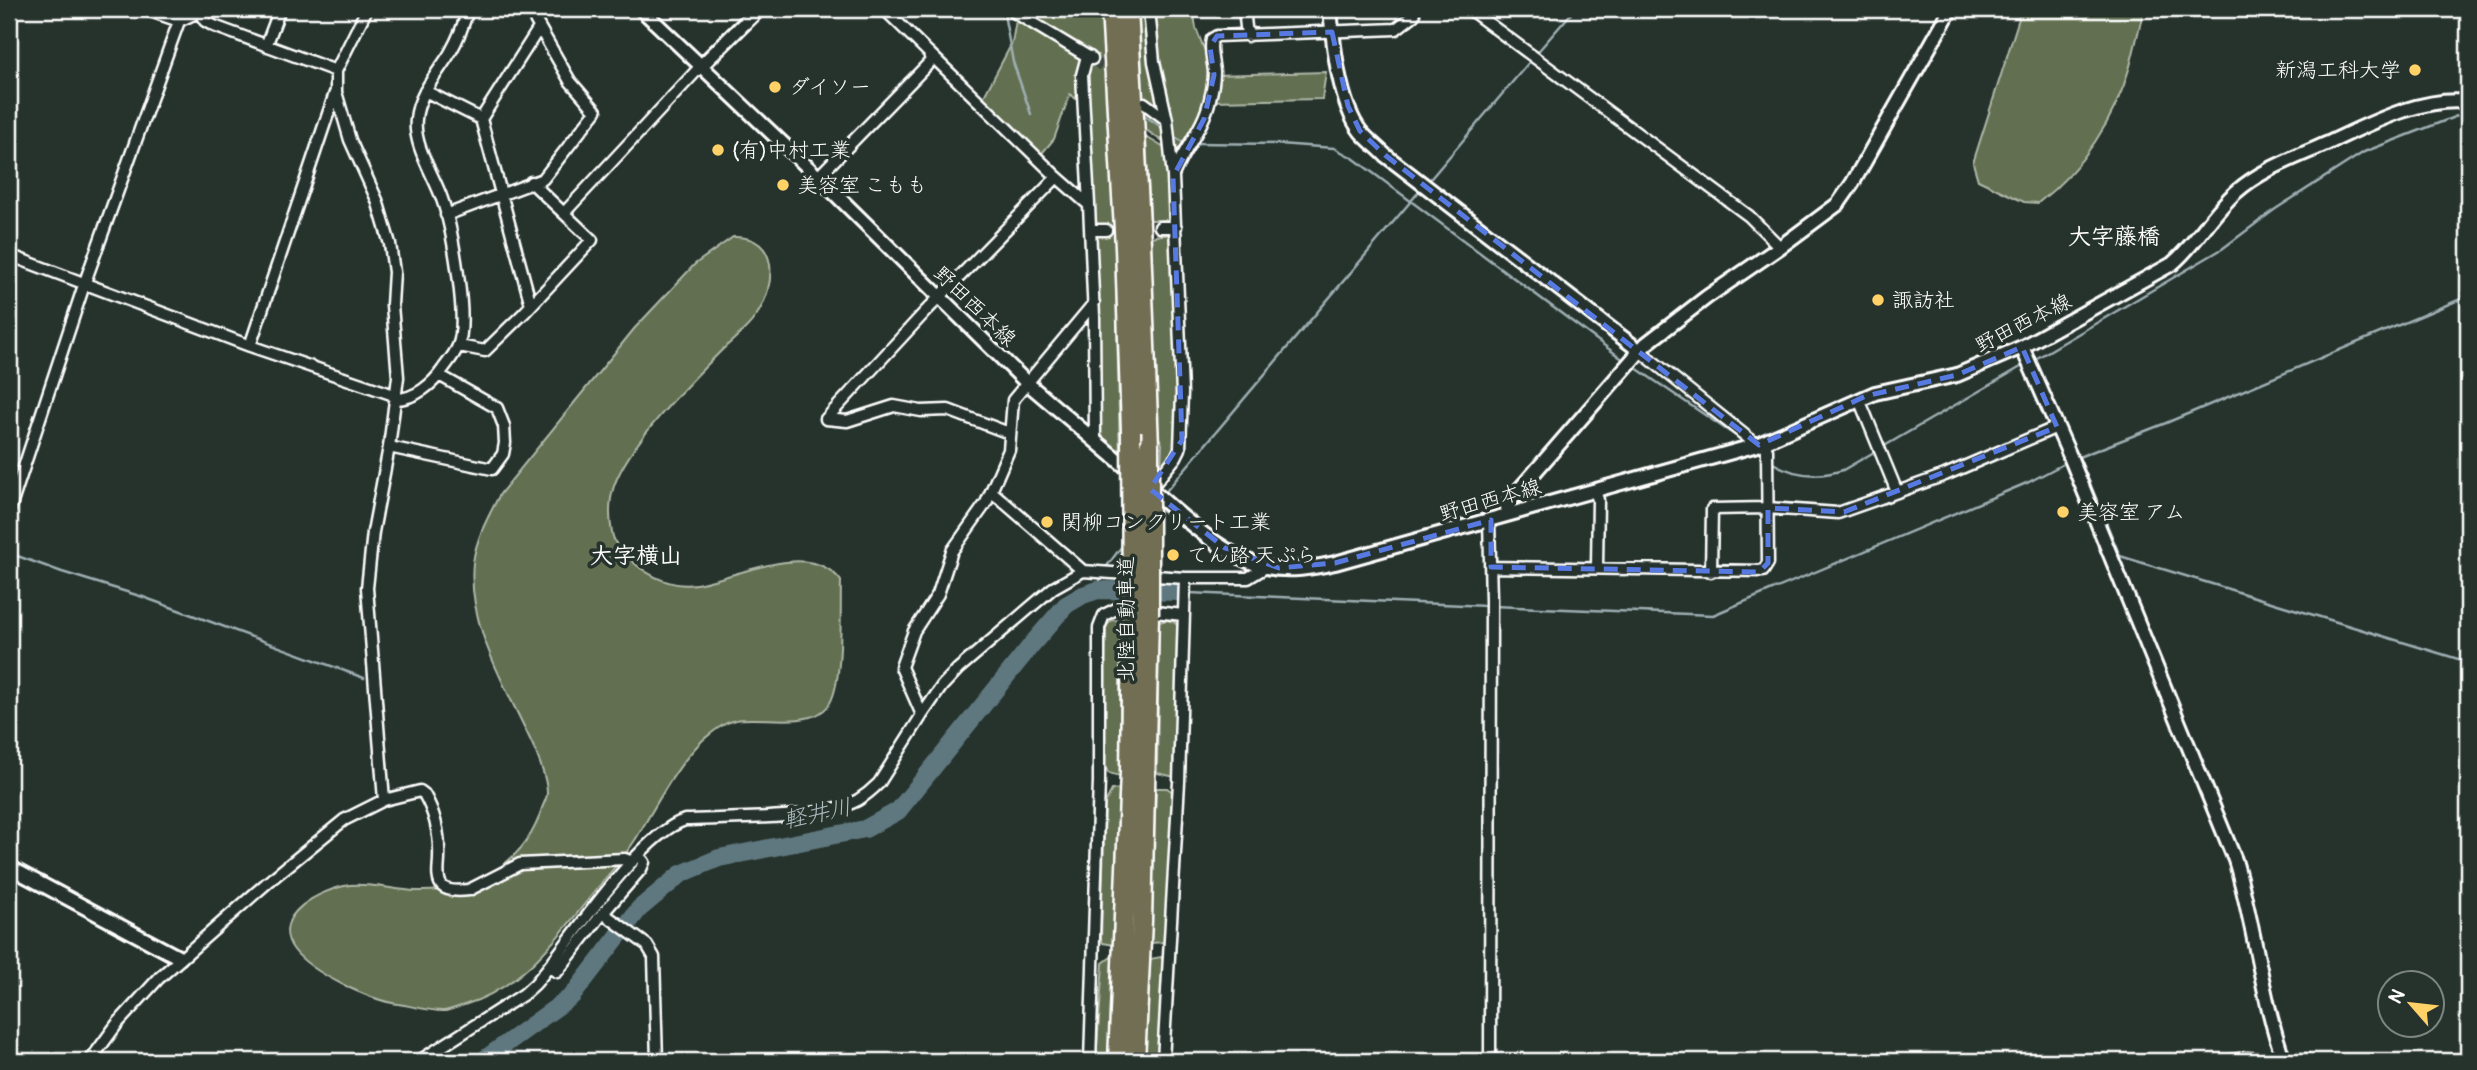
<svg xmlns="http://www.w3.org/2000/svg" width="2477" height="1070" font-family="Pangolin,'Klee One',sans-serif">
<rect width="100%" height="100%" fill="#26332d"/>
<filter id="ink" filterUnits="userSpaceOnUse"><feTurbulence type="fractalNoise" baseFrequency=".0143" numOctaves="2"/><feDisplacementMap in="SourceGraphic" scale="14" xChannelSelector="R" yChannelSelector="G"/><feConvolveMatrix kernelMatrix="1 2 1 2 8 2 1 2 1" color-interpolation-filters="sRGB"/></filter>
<g filter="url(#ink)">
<path fill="#626f51" stroke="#b0b7a8" stroke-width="2" d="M1018 9H1193L1196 28 1214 75 1326 72 1322 99 1210 101 1181 155 1106 101 1115 229 1120 461 1095 440 1084 106 1070 94 1054 139 1038 158 981 102 1012 43Z
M2022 9H2144C2139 28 2135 47 2130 66 2115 120 2082 169 2038 203L2024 202 1978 180 1973 163Z
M1146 137 1166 149 1171 220H1150Z
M1161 235H1171L1177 393V439L1170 456 1161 468 1162 444 1154 426 1150 237Z
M733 237C781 235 776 287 756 316 747 330 731 341 719 353 687 385 628 445 614 486 609 501 609 517 612 533 615 546 623 554 633 562 650 577 674 588 696 584 737 578 809 538 841 581 840 610 844 685 828 706 811 729 760 715 736 720 723 723 714 731 704 739 676 765 657 804 637 837 624 858 607 876 591 896 556 940 521 988 464 1005 457 1007 449 1011 443 1011 428 1011 412 1006 398 1004 370 1000 313 974 294 950 268 915 322 889 350 885 371 883 395 890 416 891 473 893 526 863 542 808 544 803 547 798 547 793 547 778 536 751 529 737 504 683 467 624 473 563 476 538 489 515 500 494L634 329 695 264Z
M1112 620 1120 621V776L1108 773 1102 760 1106 626Z
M1167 620 1174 622 1177 625 1175 777 1157 773 1159 622Z
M1156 788H1167L1174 793 1166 942 1150 943Z
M1121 789 1115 945 1103 943 1101 939 1105 803 1112 790Z
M1111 957 1115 958 1109 1061H1096L1103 963Z
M1161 957 1164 962 1158 1061H1144L1150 959Z"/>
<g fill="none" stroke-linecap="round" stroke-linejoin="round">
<path stroke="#9eaeb2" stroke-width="2.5" d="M993 9 1004 14 1013 62 1031 114
M1535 55 1575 9
M1141 113 1164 129
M1172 135 1181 141 1188 142
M1194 143 1279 144 1334 148 1353 158 1625 361
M1427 183 1531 60
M2032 361 2222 249 2274 210 2364 152 2457 116 2468 114
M1633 366 1746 443
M2079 457 2120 556 2468 662
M2076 458 2166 423 2468 296
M1773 463C1795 476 1818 478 1843 470L2026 364
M1162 496 1422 188
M9 553 62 572 143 597 364 678
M1104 570 1125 542
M1098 590 1101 576
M1189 593 1487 606
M1493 606 1713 615 2029 482 2067 462"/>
<path stroke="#5e787f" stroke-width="18" d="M482 1061 572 996 639 909 681 874 719 858 865 829 898 811 1033 643 1066 605 1083 595 1098 590 1179 592"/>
<path stroke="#3c4742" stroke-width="10" stroke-dasharray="10 5" stroke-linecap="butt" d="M1094 60 1115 78
M1106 230 1160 227"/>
<g stroke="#fff" stroke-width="15">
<path id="street" d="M144 9 179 21 198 12
M198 9 205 21 214 26 336 71
M367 9 336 71V92L350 140 377 200 390 244 394 272 392 305 398 377 389 447 373 532 367 588 384 800
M1009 9 1092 59
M1149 9 1154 62 1167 120 1173 177 1182 393 1180 449 1176 457 1150 489
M1244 9 1247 36
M1469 9 1749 216 1780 247
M266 46 280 9
M929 53 1057 177 1089 205 1094 317 1095 440
M425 91 481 119
M1144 103 1167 120
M1174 173C1185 147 1204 127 1210 99 1212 91 1214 81 1214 72 1213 60 1209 50 1212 39L1217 36 1396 29 1414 15V9
M818 177 931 61 929 53 884 9
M1089 205 1082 75 1086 60 1090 57
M564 213 700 67
M446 215 543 179 596 111 570 81 529 9
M1160 227H1176
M1092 230H1106
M9 255 250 346 391 394 396 399C415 399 433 384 443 369 448 362 455 354 458 346 469 321 452 227 442 199 434 175 413 146 416 119 418 94 438 73 450 53 458 39 464 24 468 9
M531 305 481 119 539 28
M250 346 335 93
M459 346 485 351 524 313 592 240 531 182
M1640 351 1757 445
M1859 399 1897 492
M826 419 925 312 1057 177
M826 419 847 421 894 406 921 411 948 410 1009 433
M389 447 492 469 503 454 505 443 504 426 497 408 439 375
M1595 490 1598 500 1597 567
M991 491 1083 571
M9 512 85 282 179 21
M1489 520 1491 600 1490 1061
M1491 567 1763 571 1768 563 1767 450 1765 443
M1711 572 1712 509 1768 508 1838 513 1945 475 2057 427
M922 715 901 667 914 631 938 594 952 551 986 503 1009 450 1013 400 1094 303
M639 856 644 862 641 869 603 913 647 945 654 957 657 1061
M549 967 557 972 603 913
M90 1061 117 1024 159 978 268 882 344 820 384 800 420 791 424 794C435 813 440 836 439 859 439 866 436 879 442 886 448 892 461 891 469 890L520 864 625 859 632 862
M419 1061 524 994 535 984C569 944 638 835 685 820 728 818 822 820 858 800 866 795 873 789 879 783L922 715 942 686 958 669 1053 588 1083 571 1185 578H1248L1266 567
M1090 1061 1099 781V628L1104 615 1118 608 1183 615
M1163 1061 1179 782 1185 578
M2226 1061 2247 1058 2283 1060"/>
</g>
<g stroke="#fff" stroke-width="18">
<path id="secondary" d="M641 9 818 177 1027 383 1133 473
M1330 9C1333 43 1339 104 1361 132 1368 140 1377 147 1385 155L1640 351
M700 67 759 9
M2022 347 2069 454 2235 860C2255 926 2261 996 2284 1061
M1146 485C1179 514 1223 557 1266 567 1289 572 1313 568 1335 563L1757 445 1875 393 1957 375 2022 347 2172 264C2197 243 2212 213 2236 192 2262 169 2295 158 2326 144 2368 125 2421 96 2468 102
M1509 514 1507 507 1512 498 1646 344 1707 297 1780 247 1838 204 1852 184 1951 9
M9 867 180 958
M2283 1060 2306 1061"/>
</g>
<g stroke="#fff" stroke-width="23">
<path id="highway" d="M1111 9 1125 247 1131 431
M1128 9 1141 243 1149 446
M1118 1061 1130 772 1132 615
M1135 1061 1142 921 1149 615"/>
</g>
<use href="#street" stroke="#26332d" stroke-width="10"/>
<use href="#secondary" stroke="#26332d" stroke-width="12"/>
<use href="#highway" stroke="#726e52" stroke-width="18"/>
<g stroke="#fff" stroke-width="23" stroke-linecap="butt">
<path id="highway-bridge" d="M1131 431 1132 615
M1149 446V615"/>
</g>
<use href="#highway-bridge" stroke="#726e52" stroke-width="18"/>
</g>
</g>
<path fill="none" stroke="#567ae2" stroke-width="5" stroke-dasharray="14 9" stroke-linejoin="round" d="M1332 32 1348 106 1360 131 1385 155 1759 445 1866 396 1957 375 2022 347 2057 427 1844 512 1768 508V563L1759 572 1491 567V520L1335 563 1279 568 1225 548 1150 489 1182 440 1173 177 1204 119 1214 75 1210 47 1217 36Z"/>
<g fill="#ffd166" stroke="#26332d" stroke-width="2.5">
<circle cx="2415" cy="70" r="7"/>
<circle cx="775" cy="87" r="7"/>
<circle cx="718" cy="150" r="7"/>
<circle cx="783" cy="185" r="7"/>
<circle cx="1878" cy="300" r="7"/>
<circle cx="2063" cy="512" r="7"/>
<circle cx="1047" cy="522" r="7"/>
<circle cx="1173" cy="555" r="7"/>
</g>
<g text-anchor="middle" stroke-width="7" stroke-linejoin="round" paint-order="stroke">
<g font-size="21" fill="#fff" stroke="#26332d" text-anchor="start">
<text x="2401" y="77" text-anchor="end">新潟工科大学</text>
<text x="789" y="94">ダイソー</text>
<text x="732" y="157">(有)中村工業</text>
<text x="797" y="192">美容室 こもも</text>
<text x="1892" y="307">諏訪社</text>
<text x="2077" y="519">美容室 アム</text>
<text x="1061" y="529">関柳コンクリート工業</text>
<text x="1187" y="562">てん路 天ぷら</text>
</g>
<g font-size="21" fill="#fff" stroke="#26332d">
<text transform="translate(975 306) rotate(44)" y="7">野田西本線</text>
<text transform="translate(2023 323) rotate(-27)" y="7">野田西本線</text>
<text transform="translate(1490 500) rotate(-16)" y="7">野田西本線</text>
<text transform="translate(1126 619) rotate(-90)" y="7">北陸自動車道</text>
</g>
<g font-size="23" font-weight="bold" fill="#fff" stroke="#26332d">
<text x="2114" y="244">大字藤橋</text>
<text x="636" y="563">大字横山</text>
</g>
<g font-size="23" font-style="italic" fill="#aebcbf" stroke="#26332d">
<text transform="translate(817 813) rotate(-12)" y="8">軽井川</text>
</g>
</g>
<rect width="2477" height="1070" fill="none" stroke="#26332d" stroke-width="35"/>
<rect x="18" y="18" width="2442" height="1035" fill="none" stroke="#fff" stroke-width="2.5" filter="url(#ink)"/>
<g transform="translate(2411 1004) rotate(298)"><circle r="33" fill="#26332d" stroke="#7d8581" stroke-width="2"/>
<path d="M0-5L12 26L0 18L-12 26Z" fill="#ffd166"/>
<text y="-10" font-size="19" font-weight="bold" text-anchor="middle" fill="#ffffff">N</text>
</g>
</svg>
